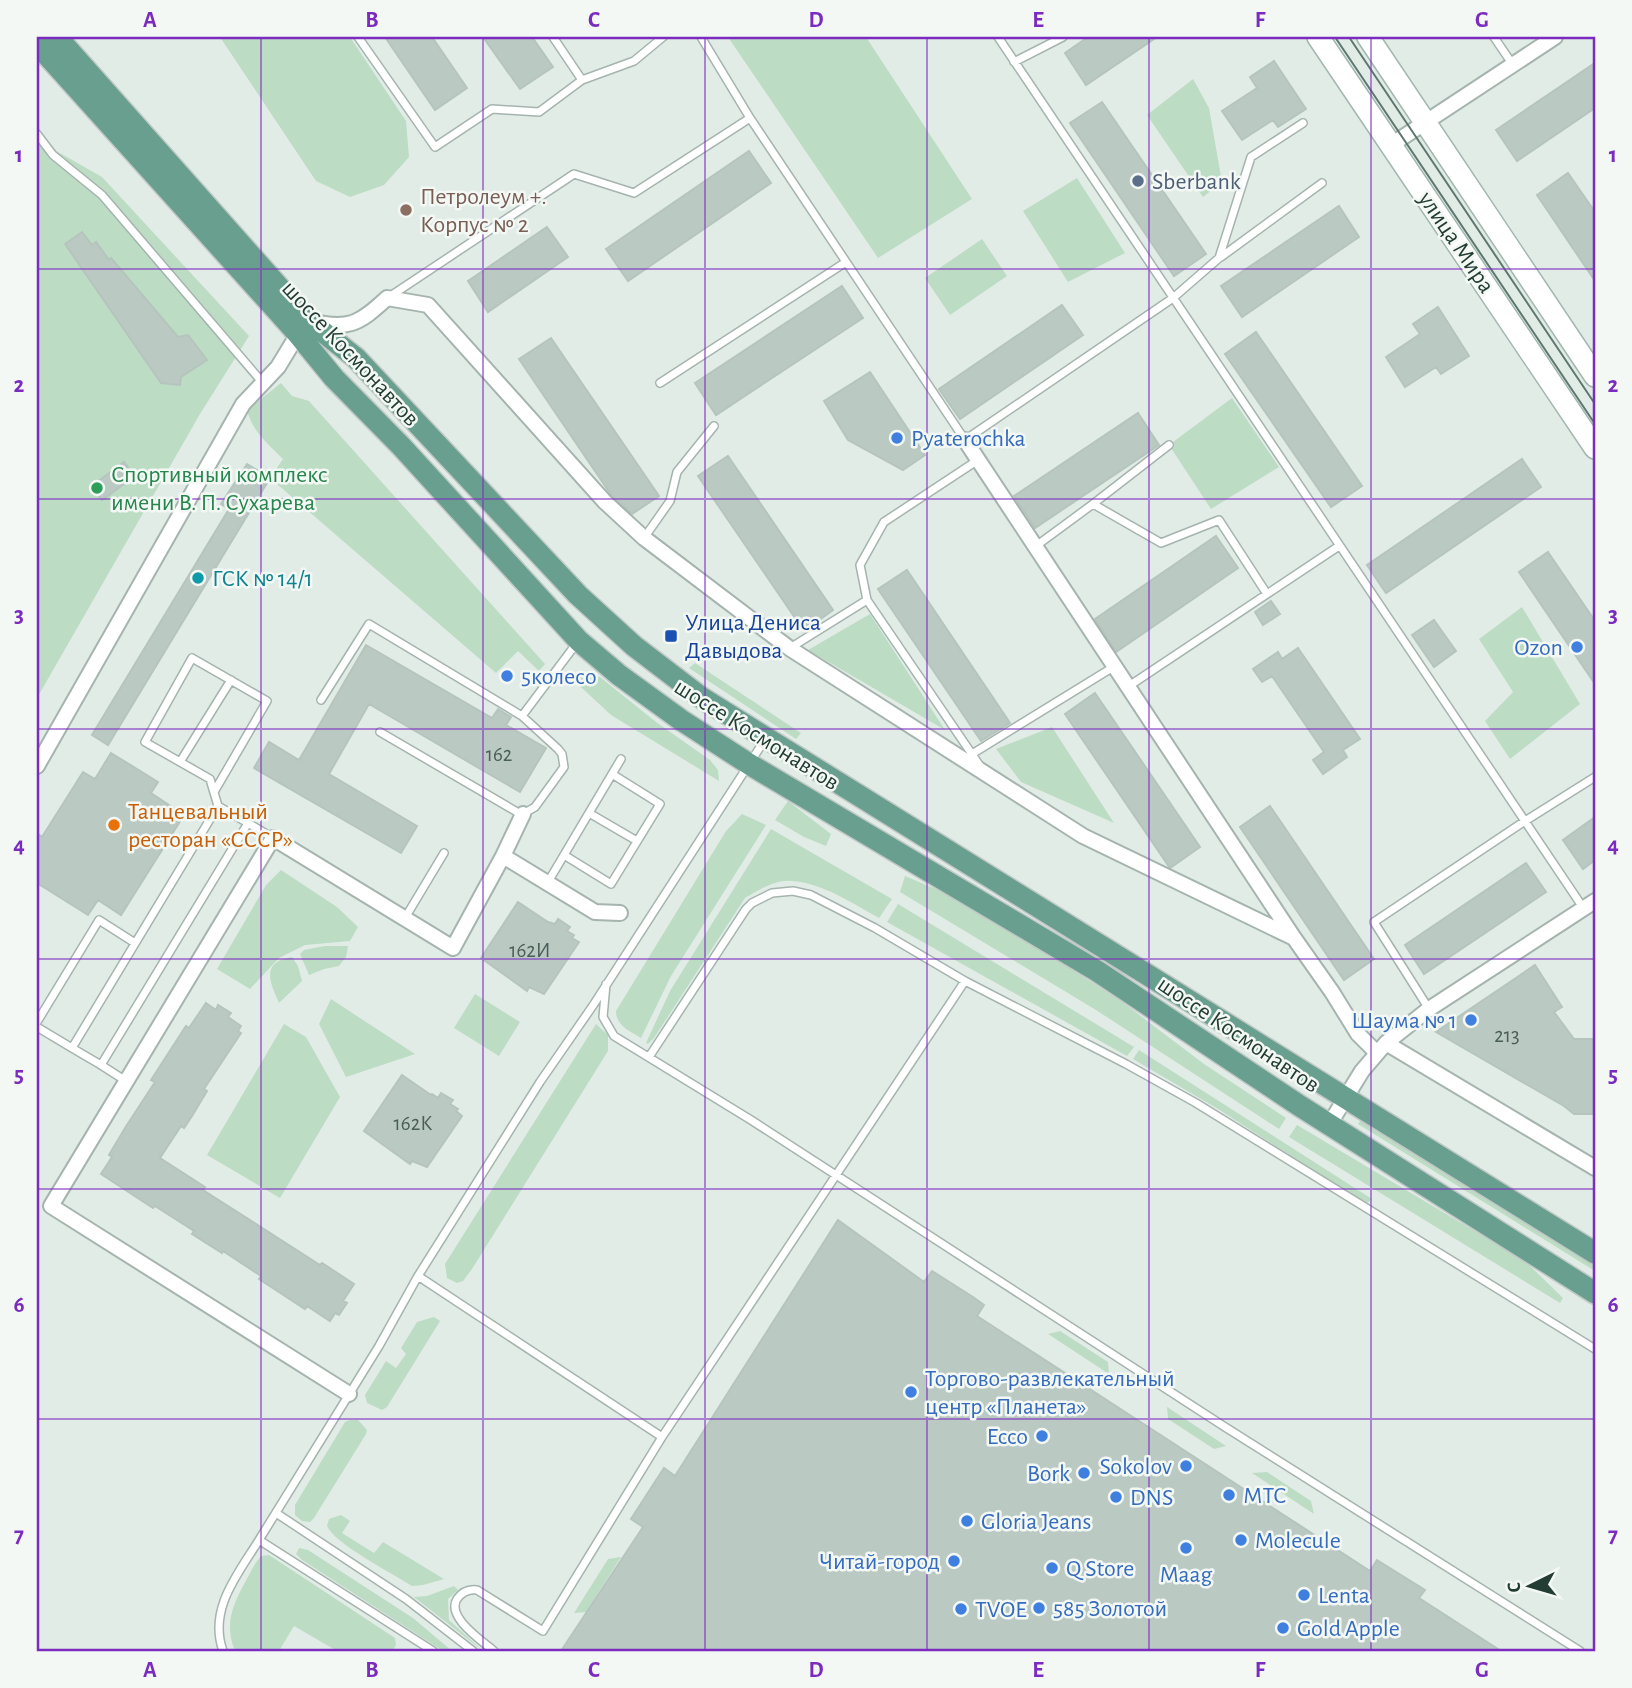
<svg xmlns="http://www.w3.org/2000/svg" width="1632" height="1688" font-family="'Alegreya Sans',sans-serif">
<rect width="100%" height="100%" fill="#e2ece7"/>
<path fill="#bcdcc4" d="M220 37H350L406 121 409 157 384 185 350 197 316 181Z
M728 37H866L972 199 878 258Z
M1193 79 1209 108 1222 182 1203 197 1147 115Z
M37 140 102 177 249 336 200 414 37 698Z
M1077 178 1125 253 1068 282 1023 211Z
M982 239 1007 276 950 315 925 278Z
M281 383 292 396 309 401 545 664 539 671 518 651 496 673 270 478 283 459C268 444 252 431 247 410Z
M1232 398 1279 467 1211 509 1169 445Z
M1522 607 1580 704 1510 759 1485 721 1513 692 1479 639Z
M870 614 945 730 808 650Z
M695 663 801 733 796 739 689 668Z
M585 674 600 677 656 722 710 760 718 770 719 781 611 715 570 677Z
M1052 727 1114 823 1021 782 996 749Z
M788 801 831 834 826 846 804 837 775 820Z
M742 814 766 825 671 976 641 1038C630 1031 616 1026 616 1011L726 831Z
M771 829 892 899 879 918C853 904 823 883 792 881 777 879 758 890 745 898L654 1038 648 1044 646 1043 670 991Z
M281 870 337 907 358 927 350 941 305 945 279 958 250 989 217 969 266 885Z
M905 876 964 901 1121 1001 1204 1064 1286 1118 1279 1129 1096 1010 900 892Z
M898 904 1134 1047 1127 1056 887 922Z
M325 946H348L346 957 339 966 324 969 309 975 300 954 304 950Z
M292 957 298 966 302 981 279 1003C270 983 260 962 292 957Z
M475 994 520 1022 499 1056 454 1028Z
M331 999 415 1054 346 1077 319 1024Z
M284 1024 306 1037 340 1097 280 1198 207 1155Z
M596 1024 608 1035V1051L472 1269 463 1281 457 1283 447 1278 445 1264Z
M1139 1050 1372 1199 1366 1204 1218 1109 1133 1059Z
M1361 1120 1595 1265V1271L1358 1124Z
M1297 1125 1525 1261 1563 1298 1560 1303 1289 1137Z
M434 1317 440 1321 387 1407 382 1410 367 1403 365 1395 386 1361 396 1368 406 1354 401 1348 417 1322Z
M1060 1331 1108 1362 1109 1374 1048 1334Z
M1167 1407 1226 1446 1214 1449 1168 1419Z
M350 1420H358L367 1430 366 1434 314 1518 310 1522 302 1521 295 1515V1505L345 1422Z
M1267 1472 1311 1501 1314 1514 1252 1473Z
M341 1515 350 1521 342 1533 374 1553 383 1542 444 1579 423 1585 412 1586C392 1573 336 1545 327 1526L329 1519Z
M299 1548 308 1550 413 1618 452 1651H443L302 1560 296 1554Z
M269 1555 395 1638 396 1645 392 1651H337L294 1626 279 1651H235C225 1626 231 1609 243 1586 249 1576 253 1565 261 1556Z
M621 1557 586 1612 574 1613 608 1559Z
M454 1586 458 1590 448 1599 449 1620 483 1651 414 1597 427 1596Z"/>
<path fill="#bbc9c3" stroke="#b5c5be" stroke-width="2" d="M385 37H432L467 88 435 110Z
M483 37H532L553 67 520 89Z
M1088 37H1157L1086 85 1065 53Z
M1274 61 1306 109 1278 127 1273 120 1242 140 1222 111 1257 88 1250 77Z
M1595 63V108L1517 161 1496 130Z
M1102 102 1206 254 1174 276 1070 123Z
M749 151 771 183 628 281 606 249Z
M1568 173 1595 212V281L1537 195Z
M1339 206 1359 237 1242 317 1221 286Z
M547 227 568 257 488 312 468 281Z
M82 232 92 245 96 242 109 260 111 258 178 337 188 335 207 360 181 377 180 385 161 383 65 244Z
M842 286 863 318 716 415 695 383Z
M1062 305 1083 335 960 419 939 389Z
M1438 307 1469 356 1441 374 1436 367 1405 387 1386 357 1420 334 1413 324Z
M1256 332 1362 486 1331 507 1225 354Z
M551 338 659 496 632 514 612 496 519 359Z
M870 372 925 455 903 470 848 440 824 401Z
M1138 413 1159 445 1035 528 1014 496Z
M728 456 833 610 804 631 698 476Z
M1522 459 1541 487 1386 593 1367 565Z
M124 462 133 474 129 477 131 479 102 500 92 486Z
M247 464 270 478 108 745 92 735 229 509 221 504Z
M1216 536 1238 568 1116 652 1095 619Z
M1548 552 1595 621V684L1519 572Z
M907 570 1010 723 981 741 878 589Z
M1271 601 1280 614 1263 625 1255 612Z
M1434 620 1456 651 1434 667 1412 635Z
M366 645 492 718 498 709 511 717 506 725 546 748 520 792 369 704 329 774 417 826 401 853 254 768 269 742 299 760Z
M1298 648 1360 739 1343 750 1347 757 1323 774 1313 760 1324 752 1272 676 1262 682 1253 669 1278 652 1282 659Z
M1095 693 1200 847 1170 868 1065 714Z
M111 753 158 782 151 793 184 815 121 915 98 900 88 915 37 883V833L42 837 83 772 95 779Z
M1270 806 1374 959 1344 980 1240 827Z
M1595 817V860L1583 869 1563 840Z
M1526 863 1546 892 1424 974 1405 945Z
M518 902 548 922 555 924 558 919 570 927 567 931 574 935 572 938 579 942 544 994 529 987 527 991 481 958Z
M1535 965 1562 1007 1554 1012 1574 1039H1595V1114H1574L1564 1106 1436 1032Z
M206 1003 216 1010 218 1005 231 1013 228 1017 241 1026 238 1031 241 1033 204 1089 207 1091 192 1116 184 1128 181 1126 160 1158 205 1187 203 1190 320 1265 322 1263 354 1284 343 1301 347 1303 339 1315 335 1313 330 1321 307 1306 305 1309 259 1279 261 1276 223 1251 222 1253 192 1234 194 1231 155 1206 153 1208 101 1174 112 1157 109 1155 125 1128 155 1082 151 1080 186 1026 189 1028Z
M402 1075 431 1095 432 1094 438 1098 441 1093 453 1100 450 1104 458 1109 456 1111 462 1116 427 1167 412 1161 410 1164 364 1131Z
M838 1220 924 1282 932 1271 973 1297 984 1305 977 1316 1370 1571 1377 1560 1425 1590 1419 1598 1501 1651H561L643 1527 631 1519 664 1468 675 1476Z"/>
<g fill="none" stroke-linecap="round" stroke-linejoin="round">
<g stroke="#a5b4ae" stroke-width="10">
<path id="lane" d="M358 37 435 147 492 109 539 112 582 80 553 37
M701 37 750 118 965 440 1173 298 1219 258 1251 157 1303 123
M998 37 1584 909
M1494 37 1513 65
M1014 62 1063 37
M582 80 634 61 663 37
M37 134 53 155 102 195 262 382
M1221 257 1322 183
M389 297 574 174 634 193 750 118
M660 383 846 262
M978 460 884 522 860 565 867 600 980 766
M1093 504 1169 445
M644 538 670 501 677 472 714 426
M1036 546 1093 504 1161 543 1219 520 1267 594
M790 648 867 600
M1129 686 1339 546
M321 700 369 624 522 716 558 749 562 754 564 767 535 807 523 814 517 812 380 732
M522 716 576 644
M972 754 1115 666
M180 762 231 680
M214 792 267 701 192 658 145 742 210 779 218 806
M589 813 637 841
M564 855 611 884 660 804 612 774
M548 882 621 759
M405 918 444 853
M606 984 603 1017 614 1036 751 1120 1225 1427 1580 1651
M1429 1009 1374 922 1525 821 1595 777
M37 1022 99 920 135 943
M37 1027 72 1048
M649 1057 746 909 752 903 772 893 793 891 811 895 875 928 965 981 1126 1064 1196 1103 1595 1349
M101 1065 72 1048 218 806 248 823
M126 1081 101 1065 248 823 273 838
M418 1276 662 1437
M276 1513 406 1599 473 1651
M223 1651C208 1609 238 1574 259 1540
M433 1651 259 1540 379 1346 418 1276 540 1082 594 1004 764 741
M494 1651C481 1640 446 1617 457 1599 462 1592 469 1589 477 1590L543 1631 662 1437 965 981"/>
</g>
<g stroke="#a5b4ae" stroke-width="18">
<path id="street" d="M1391 145 1555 37
M965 440 1294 938
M37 766 243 404 278 367 298 334 309 321C348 330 358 325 387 298L428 305 605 502 644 538 789 648 1083 836 1294 938 1332 992 1358 1034 1376 1052
M503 856 595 912 620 913
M1386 1043 1595 1168
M1329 1125 1362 1071 1386 1043 1429 1009 1595 901
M349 1394 51 1206 273 838 453 948 503 856 523 814"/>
</g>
<g stroke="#a1b7af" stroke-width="24">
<path id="secondary" d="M1318 37 1595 448
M1368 37 1595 376"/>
</g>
<g stroke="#c1c8c6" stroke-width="24">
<path id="primary" d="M57 37 309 321 356 358 578 595 634 646 702 698 1595 1253
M37 44 298 334 334 378 401 446 579 641 619 675 681 720 749 764 1097 971 1300 1106 1595 1293"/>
</g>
<use href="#lane" stroke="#fff" stroke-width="7"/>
<use href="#street" stroke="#fff" stroke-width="14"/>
<use href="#secondary" stroke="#fff" stroke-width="21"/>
<use href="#primary" stroke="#699f8f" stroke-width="21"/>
<path stroke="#5e7870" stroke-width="2" d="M1335 37 1595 424
M1349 37 1595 404"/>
</g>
<path fill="none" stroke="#7b2cbf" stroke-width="2" stroke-opacity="0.55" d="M261 37V1651M483 37V1651M705 37V1651M927 37V1651M1149 37V1651M1371 37V1651M37 269H1595M37 499H1595M37 729H1595M37 959H1595M37 1189H1595M37 1419H1595"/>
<circle fill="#5c6f8a" stroke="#f3f8f5" stroke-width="2.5" cx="1138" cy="181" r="7"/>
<circle fill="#8d6e63" stroke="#f3f8f5" stroke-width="2.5" cx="406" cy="210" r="7"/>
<g fill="#3f7fe0" stroke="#f3f8f5" stroke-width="2.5">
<circle cx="897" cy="438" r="7"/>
<circle cx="1577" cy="647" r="7"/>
<circle cx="507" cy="676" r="7"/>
<circle cx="1471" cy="1020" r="7"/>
<circle cx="911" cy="1392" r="7"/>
<circle cx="1042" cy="1436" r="7"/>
<circle cx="1186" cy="1466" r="7"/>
<circle cx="1084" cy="1473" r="7"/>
<circle cx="1229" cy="1495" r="7"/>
<circle cx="1116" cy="1497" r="7"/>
<circle cx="967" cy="1521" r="7"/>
<circle cx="1241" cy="1540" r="7"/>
<circle cx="1186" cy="1548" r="7"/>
<circle cx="954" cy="1561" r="7"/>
<circle cx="1052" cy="1568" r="7"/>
<circle cx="1304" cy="1595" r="7"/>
<circle cx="1039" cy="1608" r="7"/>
<circle cx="961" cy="1609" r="7"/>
<circle cx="1283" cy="1628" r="7"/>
</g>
<circle fill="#2e9e5b" stroke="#f3f8f5" stroke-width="2.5" cx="97" cy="488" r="7"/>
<circle fill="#0f9aa8" stroke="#f3f8f5" stroke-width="2.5" cx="198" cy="578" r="7"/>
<rect fill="#1a4fb4" stroke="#f3f8f5" stroke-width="2.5" x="664" y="629" width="14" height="14" rx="3.5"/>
<circle fill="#e8710a" stroke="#f3f8f5" stroke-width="2.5" cx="114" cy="825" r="7"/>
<g text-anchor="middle" stroke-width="5" stroke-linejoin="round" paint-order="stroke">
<g font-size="21" fill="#495f58">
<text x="499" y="761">162</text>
<text x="530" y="957">162И</text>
<text x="1507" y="1042">213</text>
<text x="413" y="1130">162К</text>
</g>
<g font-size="24" fill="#4e5e75" stroke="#f3f8f5" text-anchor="start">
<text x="1152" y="189">Sberbank</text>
</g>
<g font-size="24" fill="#785e54" stroke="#f3f8f5" text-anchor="start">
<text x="420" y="204">Петролеум +.<tspan x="420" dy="28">Корпус № 2</tspan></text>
</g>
<g font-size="24" fill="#233c34" stroke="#f3f8f5">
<text transform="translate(1457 242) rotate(56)" y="8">улица Мира</text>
<text transform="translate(351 353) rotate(47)" y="8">шоссе Космонавтов</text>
<text transform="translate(757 734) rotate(32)" y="8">шоссе Космонавтов</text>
<text transform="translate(1239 1034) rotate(34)" y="8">шоссе Космонавтов</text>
</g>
<g font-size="24" fill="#366cbe" stroke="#f3f8f5" text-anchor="start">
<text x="911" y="446">Pyaterochka</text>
<text x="1563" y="655" text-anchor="end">Ozon</text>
<text x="521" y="684">5колесо</text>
<text x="1457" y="1028" text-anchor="end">Шаума № 1</text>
<text x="925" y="1386">Торгово-развлекательный<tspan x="925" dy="28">центр «Планета»</tspan></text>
<text x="1028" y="1444" text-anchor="end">Ecco</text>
<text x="1172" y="1474" text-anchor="end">Sokolov</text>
<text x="1070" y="1481" text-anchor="end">Bork</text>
<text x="1243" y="1503">МТС</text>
<text x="1130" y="1505">DNS</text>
<text x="981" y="1529">Gloria Jeans</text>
<text x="1255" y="1548">Molecule</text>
<text x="940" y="1569" text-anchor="end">Читай-город</text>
<text x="1066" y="1576">Q Store</text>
<text x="1186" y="1582" text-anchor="middle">Maag</text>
<text x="1318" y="1603">Lenta</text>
<text x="1053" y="1616">585 Золотой</text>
<text x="975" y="1617">TVOE</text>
<text x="1297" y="1636">Gold Apple</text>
</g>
<g font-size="24" fill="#27864d" stroke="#f3f8f5" text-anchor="start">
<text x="111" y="482">Спортивный комплекс<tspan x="111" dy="28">имени В. П. Сухарева</tspan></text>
</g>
<g font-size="24" fill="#0d838f" stroke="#f3f8f5" text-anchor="start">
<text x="212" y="586">ГСК № 14/1</text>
</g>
<g font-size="24" fill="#164399" stroke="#f3f8f5" text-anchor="start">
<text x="685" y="630">Улица Дениса<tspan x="685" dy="28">Давыдова</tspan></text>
</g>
<g font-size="24" fill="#c56008" stroke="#f3f8f5" text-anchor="start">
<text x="128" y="819">Танцевальный<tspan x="128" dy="28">ресторан «СССР»</tspan></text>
</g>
</g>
<rect width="1632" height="1688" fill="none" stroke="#f3f8f5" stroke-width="77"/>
<g transform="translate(1530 1586) rotate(265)" stroke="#f3f8f5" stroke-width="5" paint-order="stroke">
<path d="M0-5L12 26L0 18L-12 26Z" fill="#233c34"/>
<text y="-10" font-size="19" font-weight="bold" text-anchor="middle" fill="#233c34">С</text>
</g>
<rect x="38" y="38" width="1556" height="1612" fill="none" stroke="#7b2cbf" stroke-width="2.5"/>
<g font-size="23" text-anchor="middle" font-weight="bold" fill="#7b2cbf">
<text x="150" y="27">A</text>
<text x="372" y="27">B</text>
<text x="594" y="27">C</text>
<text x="816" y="27">D</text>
<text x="1038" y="27">E</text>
<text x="1260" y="27">F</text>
<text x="1482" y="27">G</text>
<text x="19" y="162">1</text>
<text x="1613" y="162">1</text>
<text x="19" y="392">2</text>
<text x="1613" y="392">2</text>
<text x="19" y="622">3</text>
<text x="1613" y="622">3</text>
<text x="19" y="852">4</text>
<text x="1613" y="852">4</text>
<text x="19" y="1082">5</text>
<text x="1613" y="1082">5</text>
<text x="19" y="1312">6</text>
<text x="1613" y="1312">6</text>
<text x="19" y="1542">7</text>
<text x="1613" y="1542">7</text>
<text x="150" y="1677">A</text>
<text x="372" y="1677">B</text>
<text x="594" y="1677">C</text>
<text x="816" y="1677">D</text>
<text x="1038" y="1677">E</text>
<text x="1260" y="1677">F</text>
<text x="1482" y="1677">G</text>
</g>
</svg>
